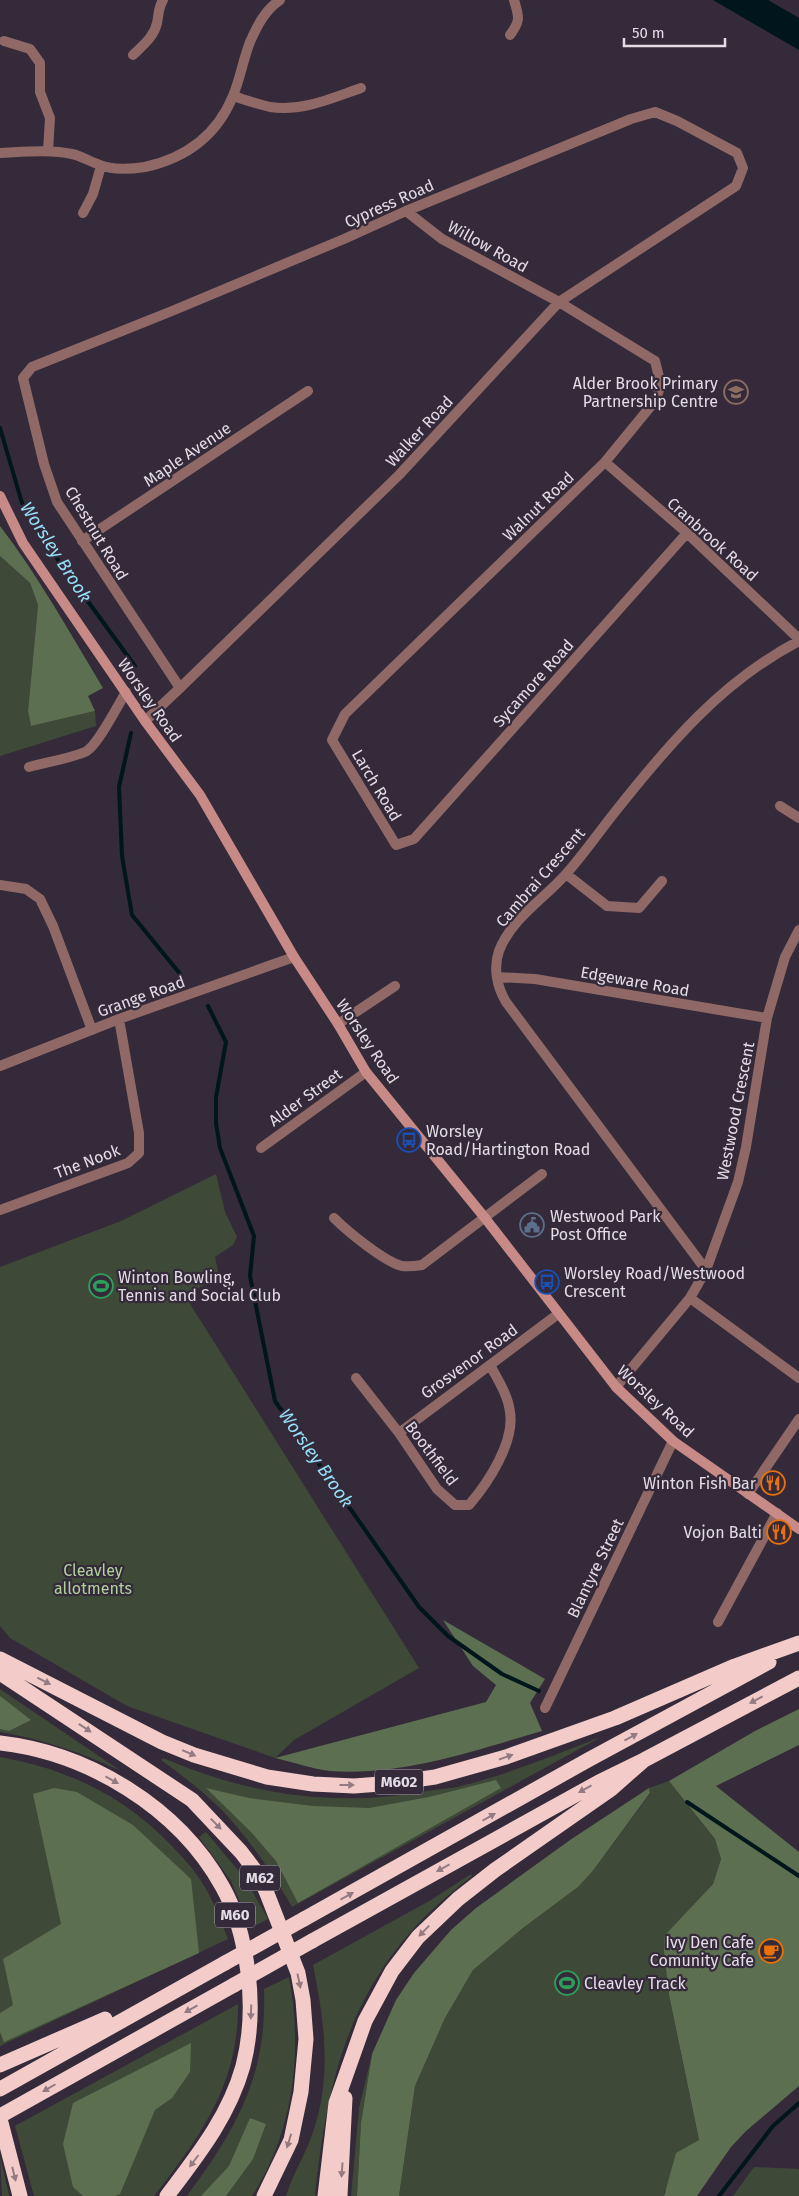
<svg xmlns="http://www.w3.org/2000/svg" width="799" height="2196" font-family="'Fira Sans',sans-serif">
<rect width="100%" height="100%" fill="#342a39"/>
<path fill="#3e4a37" d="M0 556 30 583 38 605 28 711 31 726 95 711 96 726 0 756Z
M216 1174 225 1212 237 1237 233 1245 215 1257 219 1276 185 1296 419 1668 294 1740 275 1758 127 1706 10 1638 0 1626V1267L121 1221Z
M0 1689 121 1771C82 1753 43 1739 0 1732Z
M601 1737 292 1907C276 1879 258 1852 237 1827 216 1801 188 1780 161 1760L163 1758C250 1795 334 1808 427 1791 438 1789 450 1789 461 1786 509 1774 555 1755 601 1737Z
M0 1757C68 1769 124 1796 172 1846 182 1857 193 1868 201 1881 213 1899 220 1919 228 1939L0 2046Z
M669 1781 715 1839 721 1859 713 1884 664 1936 669 1995 699 2141 664 2192V2196H399L415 2086 445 2018 473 1970 523 1928 578 1887 592 1872 650 1794 649 1788Z
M206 1832 246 1880 268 1919 251 1928 231 1881 199 1837Z
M471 1874 472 1876C447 1896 423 1916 403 1941 341 2016 325 2102 315 2196H286C293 2173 307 2152 314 2129 332 2074 324 2019 313 1965L431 1900Z
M289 1977C303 2050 294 2132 252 2196H187C237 2128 267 2076 264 1989Z
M238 2004C239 2083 201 2136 154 2196H34L15 2126Z
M372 2054 361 2123 357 2196H351L359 2108Z
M0 2156 9 2195V2196H2Z
M754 2167 799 2169V2196H733Z"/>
<path fill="#5c6f50" d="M0 526C39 577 70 633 103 688L88 696 95 711 31 726 28 711 38 605 30 583 0 556Z
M443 1620 545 1679 530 1703 542 1731C473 1751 403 1776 330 1771 312 1769 293 1762 275 1758L486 1702 496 1685 473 1666Z
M0 1696 31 1720 9 1731 0 1729Z
M799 1709V1745L716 1786 799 1852V2086L746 2131 731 2147 697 2196H664L676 2153 699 2140 669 1995 664 1951V1936L713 1884 721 1859 715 1839 669 1781 755 1731Z
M496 1780 501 1788 298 1903 276 1861 251 1832 206 1788 249 1798 313 1806 369 1808 429 1797Z
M54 1788 77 1792 133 1825 191 1879 199 1953 4 2042 0 2032V2013L13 2005 3 1959 61 1924 33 1794Z
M649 1788 650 1793 592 1872 578 1887 523 1928 473 1970 445 2018 415 2086 399 2196H357L361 2123 372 2054 396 2000 414 1973 451 1930 476 1908 570 1840Z
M191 2043 190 2072 172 2098 155 2110 120 2194 115 2196H83L73 2187 63 2144 73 2103Z
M250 2118 266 2124 253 2159 226 2196H201L229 2166Z"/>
<path fill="#01151c" d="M713 0H768L799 18V50Z"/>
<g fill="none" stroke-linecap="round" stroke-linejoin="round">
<path stroke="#01151c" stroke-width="4" d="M0 428 22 503 60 563 135 666
M131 733 119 787 122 856 132 915 181 975
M208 1006 226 1042 216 1097V1123L220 1148 254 1236 250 1276 275 1401 419 1607 448 1636 502 1674 539 1691
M687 1802 799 1876
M719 2196 773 2126 799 2103"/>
<path stroke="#906966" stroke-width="10" d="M510 35C521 20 519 17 514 0
M4 41 30 49 40 63V92L50 118 48 151
M133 55C143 45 154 37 157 23 159 14 158 8 163 0
M233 96C245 100 258 104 270 107 302 112 332 98 361 88
M0 153C23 152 49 149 72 154 82 156 90 162 100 165 112 170 132 169 145 167 186 158 217 135 233 96 240 79 243 60 250 42 257 26 265 10 280 0
M406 211 442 239 559 302 655 361 661 385 655 401 605 462 345 714 332 740 396 845 414 839 687 533
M83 213 93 194 101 166
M605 462 687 533 799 639
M82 541 308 391
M145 721 180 688 399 475 559 302 736 186 743 168 737 153 677 121 655 112 631 119 406 211 344 239 172 311 32 367 23 378 44 464 57 502 180 688
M29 767C47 762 68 759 85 752 97 747 118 705 126 692
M780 806 799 818
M566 874 607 906 639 908 662 881
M0 885 26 889 40 899 53 926 92 1030
M497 977 535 979 767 1018
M338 1024 395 986
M0 1066 119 1019 294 957
M261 1148 366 1072
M0 1210 128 1163 139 1153V1133L119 1019
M334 1218C348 1232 385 1262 402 1266 409 1267 416 1266 422 1265L542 1174
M706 1270 506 1002C497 987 493 968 499 951 511 919 544 899 566 874 583 855 599 832 615 812 668 745 722 681 799 641
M690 1298 799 1378
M356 1378 399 1433 437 1489 455 1505H469C488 1483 515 1442 510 1412 508 1395 498 1380 490 1365
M616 1387 690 1298 706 1270 738 1182 746 1147 767 1018 785 957 799 930
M399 1433 558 1314
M748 1494 799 1419
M718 1622 777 1513
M545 1708 673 1441"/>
<path stroke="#c88a86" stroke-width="10" d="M0 496 23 543 145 721 200 795 294 957 338 1024 366 1072 485 1218 616 1387 673 1441 799 1529"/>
<path stroke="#f3ccc9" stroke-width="15" d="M0 1659 162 1742 194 1755 267 1777 313 1784 354 1786 393 1783 435 1777 506 1757 615 1718 735 1666 799 1643
M0 1673 192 1800 241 1852 257 1873 266 1891 298 1973 303 2000 306 2039 301 2092 291 2140 264 2196
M0 1743C88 1753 178 1807 222 1886 237 1912 244 1943 248 1972 252 2004 251 2035 243 2066 229 2116 198 2155 167 2196
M304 1919 588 1760 769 1662
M312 1941 599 1782 644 1760 799 1678
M0 2065 105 2019
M0 2089 225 1963
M0 2116 234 1985
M0 2119 20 2196
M325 2196 336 2103 365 2021 392 1971 418 1937 458 1899 495 1870 611 1789 644 1760
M340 2196 345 2098"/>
<path stroke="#f3ccc9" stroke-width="15" d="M225 1963 304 1919
M234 1985 312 1941"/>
</g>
<defs><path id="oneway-solid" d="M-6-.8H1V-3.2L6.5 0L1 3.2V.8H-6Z" transform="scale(1.25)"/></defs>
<g fill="#947b81">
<use href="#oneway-solid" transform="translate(44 1681) rotate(27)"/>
<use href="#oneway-solid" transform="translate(756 1700) rotate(152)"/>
<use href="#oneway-solid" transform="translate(85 1728) rotate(33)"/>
<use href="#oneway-solid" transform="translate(631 1737) rotate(-29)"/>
<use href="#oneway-solid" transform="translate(189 1753) rotate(23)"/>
<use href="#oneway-solid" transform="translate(506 1757) rotate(-19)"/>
<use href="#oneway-solid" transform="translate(112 1780) rotate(29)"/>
<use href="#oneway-solid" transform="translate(347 1785)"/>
<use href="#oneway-solid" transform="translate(585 1789) rotate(151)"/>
<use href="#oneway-solid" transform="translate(489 1817) rotate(-30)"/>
<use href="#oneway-solid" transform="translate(216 1824) rotate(46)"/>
<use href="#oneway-solid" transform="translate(443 1868) rotate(151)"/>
<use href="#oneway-solid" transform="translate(347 1896) rotate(-29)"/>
<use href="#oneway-solid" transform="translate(424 1931) rotate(134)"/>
<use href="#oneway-solid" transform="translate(299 1981) rotate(78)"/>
<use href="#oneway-solid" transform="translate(191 2009) rotate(151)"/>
<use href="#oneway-solid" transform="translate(251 2012) rotate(92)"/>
<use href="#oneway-solid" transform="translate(49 2088) rotate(150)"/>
<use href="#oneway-solid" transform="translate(289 2141) rotate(107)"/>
<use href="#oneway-solid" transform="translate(194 2161) rotate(127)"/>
<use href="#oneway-solid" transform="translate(342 2170) rotate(94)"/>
<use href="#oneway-solid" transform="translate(14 2174) rotate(76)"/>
</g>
<defs>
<g id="school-ring" transform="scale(1.25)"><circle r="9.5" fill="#342a39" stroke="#8d6e63" stroke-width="1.5"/><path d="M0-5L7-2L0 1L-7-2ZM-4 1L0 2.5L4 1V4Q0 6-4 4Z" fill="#8d6e63"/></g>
<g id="bus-ring" transform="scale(1.25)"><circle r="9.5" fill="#342a39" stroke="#1a4fb4" stroke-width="1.5"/><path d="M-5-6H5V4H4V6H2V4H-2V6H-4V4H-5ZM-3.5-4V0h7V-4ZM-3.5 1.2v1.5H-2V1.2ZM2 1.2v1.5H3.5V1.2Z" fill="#1a4fb4"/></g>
<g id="civic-ring" transform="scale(1.25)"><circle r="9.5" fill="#342a39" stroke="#5c6f8a" stroke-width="1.5"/><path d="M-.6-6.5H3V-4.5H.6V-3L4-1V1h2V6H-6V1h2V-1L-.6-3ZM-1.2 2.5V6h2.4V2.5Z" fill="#5c6f8a"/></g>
<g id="stadium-ring" transform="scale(1.25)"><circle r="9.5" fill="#342a39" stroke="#2e9e5b" stroke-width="1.5"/><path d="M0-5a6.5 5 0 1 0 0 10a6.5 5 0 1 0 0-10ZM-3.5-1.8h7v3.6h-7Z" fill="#2e9e5b"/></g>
<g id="restaurant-ring" transform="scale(1.25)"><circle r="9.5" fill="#342a39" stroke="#e8710a" stroke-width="1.5"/><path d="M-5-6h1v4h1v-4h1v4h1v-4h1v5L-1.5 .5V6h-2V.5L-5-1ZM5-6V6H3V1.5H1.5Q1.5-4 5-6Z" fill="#e8710a"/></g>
<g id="cafe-ring" transform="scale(1.25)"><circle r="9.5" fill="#342a39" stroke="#e8710a" stroke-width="1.5"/><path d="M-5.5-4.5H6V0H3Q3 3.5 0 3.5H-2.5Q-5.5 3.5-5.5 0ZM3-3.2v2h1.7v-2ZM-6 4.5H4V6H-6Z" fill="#e8710a"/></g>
</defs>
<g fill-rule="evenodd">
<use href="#school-ring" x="736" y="392"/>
<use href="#bus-ring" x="409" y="1140"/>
<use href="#civic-ring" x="532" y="1225"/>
<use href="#bus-ring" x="547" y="1282"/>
<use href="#stadium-ring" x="101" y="1286"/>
<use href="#restaurant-ring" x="773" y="1483"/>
<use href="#restaurant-ring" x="779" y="1532"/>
<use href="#cafe-ring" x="771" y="1951"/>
<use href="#stadium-ring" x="567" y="1983"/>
</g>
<g text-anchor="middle" stroke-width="4.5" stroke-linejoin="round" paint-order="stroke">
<g fill="#342a39" stroke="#aea7b2" stroke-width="1">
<rect x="375" y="1769.5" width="48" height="25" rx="4"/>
<rect x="240" y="1865.5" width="40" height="25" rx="4"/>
<rect x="215" y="1902.5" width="40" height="25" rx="4"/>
</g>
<g font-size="15" font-weight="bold" fill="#e3dce6">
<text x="399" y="1787">M602</text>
<text x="260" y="1883">M62</text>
<text x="235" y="1920">M60</text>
</g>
<g font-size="16" fill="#e3dce6" stroke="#342a39">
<text transform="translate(389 203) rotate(-24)" y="6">Cypress Road</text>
<text transform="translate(488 246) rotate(29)" y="6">Willow Road</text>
<text transform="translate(419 431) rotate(-47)" y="6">Walker Road</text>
<text transform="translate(187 454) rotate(-34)" y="6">Maple Avenue</text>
<text transform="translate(538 506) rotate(-44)" y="6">Walnut Road</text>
<text transform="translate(97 533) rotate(59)" y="6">Chestnut Road</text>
<text transform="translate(713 539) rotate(42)" y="6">Cranbrook Road</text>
<text transform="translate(533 683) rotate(-48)" y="6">Sycamore Road</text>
<text transform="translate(150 700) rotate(55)" y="6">Worsley Road</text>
<text transform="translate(377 785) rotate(59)" y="6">Larch Road</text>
<text transform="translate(540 877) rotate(-49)" y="6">Cambrai Crescent</text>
<text transform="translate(635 981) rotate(10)" y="6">Edgeware Road</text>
<text transform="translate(141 996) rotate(-20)" y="6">Grange Road</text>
<text transform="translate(368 1041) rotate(56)" y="6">Worsley Road</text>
<text transform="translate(305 1097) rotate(-36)" y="6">Alder Street</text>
<text transform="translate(735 1111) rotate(-79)" y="6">Westwood Crescent</text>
<text transform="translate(87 1161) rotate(-21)" y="6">The Nook</text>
<text transform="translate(469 1361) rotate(-36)" y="6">Grosvenor Road</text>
<text transform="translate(656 1401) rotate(43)" y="6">Worsley Road</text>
<text transform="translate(432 1453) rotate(53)" y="6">Boothfield</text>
<text transform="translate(595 1568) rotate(-64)" y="6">Blantyre Street</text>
</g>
<g font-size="16" fill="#e3dce6" stroke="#342a39" text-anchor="start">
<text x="718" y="389" text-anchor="end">Alder Brook Primary<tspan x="718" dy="18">Partnership Centre</tspan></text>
<text x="426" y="1137">Worsley<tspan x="426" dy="18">Road/Hartington Road</tspan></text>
<text x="550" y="1222">Westwood Park<tspan x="550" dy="18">Post Office</tspan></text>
<text x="564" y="1279">Worsley Road/Westwood<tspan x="564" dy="18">Crescent</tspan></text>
<text x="118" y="1283">Winton Bowling,<tspan x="118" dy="18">Tennis and Social Club</tspan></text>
<text x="756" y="1489" text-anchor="end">Winton Fish Bar</text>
<text x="762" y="1538" text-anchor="end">Vojon Balti</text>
<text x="754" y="1948" text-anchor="end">Ivy Den Cafe<tspan x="754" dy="18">Comunity Cafe</tspan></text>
<text x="584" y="1989">Cleavley Track</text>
</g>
<g font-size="16" fill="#b0d29b" stroke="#342a39">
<text x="93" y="1576">Cleavley<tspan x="93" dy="18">allotments</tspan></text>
</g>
<g font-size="18" font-style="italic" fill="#95dff9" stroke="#342a39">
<text transform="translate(56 552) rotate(57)" y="6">Worsley Brook</text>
<text transform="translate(316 1458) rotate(55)" y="6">Worsley Brook</text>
</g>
</g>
<path d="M624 38v8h101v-8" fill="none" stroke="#e3dce6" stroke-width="2.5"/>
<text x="632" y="38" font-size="15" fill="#e3dce6" stroke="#342a39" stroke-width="4" paint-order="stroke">50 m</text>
</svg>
